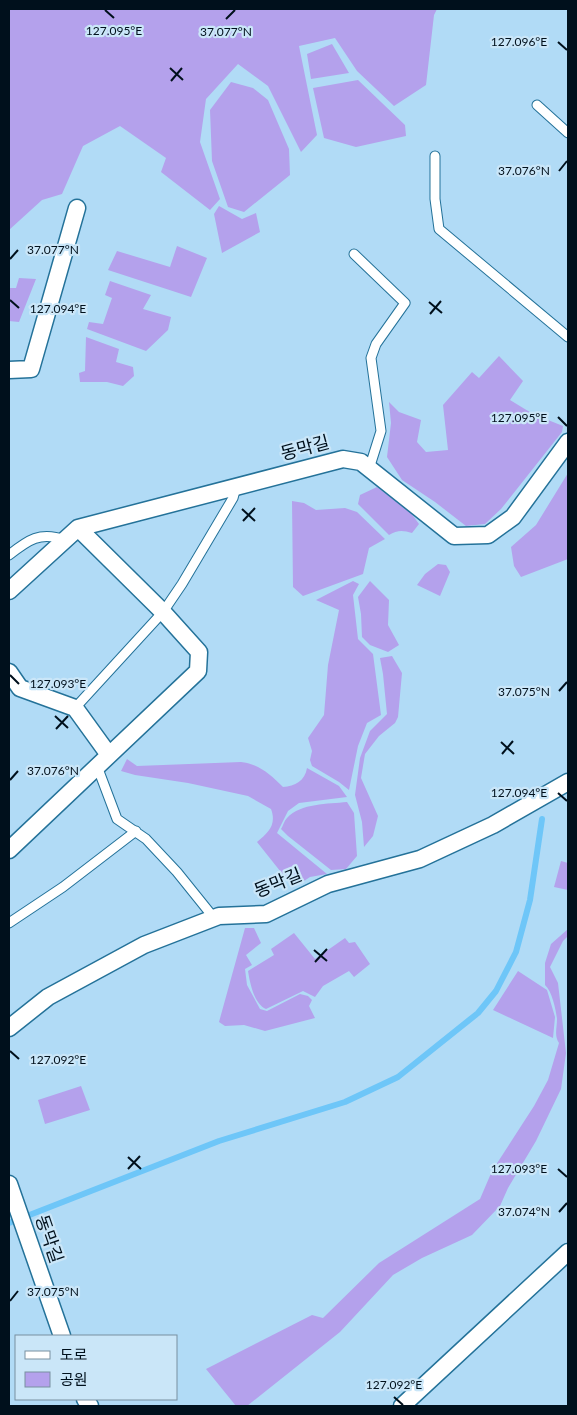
<svg xmlns="http://www.w3.org/2000/svg" width="577" height="1415" font-family="Lato,'Noto Sans KR',sans-serif">
<rect width="100%" height="100%" fill="#b1dbf6"/>
<path fill="#b4a1ec" d="M9 9H437L434 15 426 85 394 106 357 71 335 38 299 46 317 135 301 152 268 86 238 64 206 99 200 142 220 199 210 210 161 172 166 158 120 126 83 146 62 194 42 200 9 230Z
M332 44 349 73 311 79 307 54Z
M358 80 405 125 406 136 356 147 324 138 313 88Z
M231 82 253 88 268 100 289 149 290 175 244 212 228 207 212 161 210 110Z
M219 206 242 219 256 213 260 232 222 253 214 214Z
M177 246 207 258 191 297 108 270 117 251 170 267Z
M19 278 36 279 19 322 9 321V288H16Z
M110 281 151 295 143 309 171 317 168 330 146 351 87 329 89 322 103 324 112 298 105 295Z
M86 337 119 349 116 362 133 367 134 376 123 386 107 382H80L79 373 85 371Z
M499 356 523 381 510 400 533 414 563 426 562 432 501 509 485 524 466 526 435 502 402 480 387 457 391 423 389 402 399 412 421 420 417 442 426 452 448 450 443 405 472 372 479 378Z
M568 473V559L521 577 514 566 511 547 536 525Z
M377 487 411 513 419 524 412 533C403 530 397 530 389 535L358 504 360 495Z
M292 501 304 503 316 510 345 508 357 512 385 539 369 548 363 574 303 596 293 587Z
M438 564 446 565 450 572 440 596 417 585 425 574Z
M353 581 359 584 353 595 358 639 373 654 381 715 367 723 358 746 349 790 339 782 312 766 310 760 312 751 308 738 324 715 328 665 339 610 316 600Z
M370 581 389 600 388 625 399 645 388 652 370 645 362 637 361 614 358 597Z
M392 656 402 673 398 717 395 723 379 736 365 754 361 778 378 816 373 836 364 847 362 822 355 795 360 758 370 731 387 714 383 674 380 658Z
M127 759 137 766 241 762C259 764 270 774 283 787 295 786 305 781 307 768L339 786 347 797 299 803 288 811 277 833 327 874 310 877 298 885 292 886 257 842C268 833 277 825 271 809L248 796 188 783 135 775 121 771Z
M347 802 354 813 357 856 346 869 331 870 288 836 281 829C283 826 284 821 287 818 301 803 328 804 347 802Z
M561 861 568 863V890L554 887Z
M245 928H254L261 943 246 955 252 965 245 969 247 985 260 1009 267 1011 300 994 308 996 312 1000 309 1006 315 1018 265 1031 244 1025 225 1026 219 1022Z
M568 929V936L563 941 550 967 558 983 566 1053 561 1089 536 1141 508 1188 500 1206 472 1235 422 1258 393 1275 340 1332 247 1406H236L206 1369 312 1315 323 1318 379 1263 480 1199 492 1171 534 1106 548 1080 559 1043C554 1036 557 1028 557 1019 556 1010 552 991 545 985V963L551 944Z
M294 933 315 959 345 938 349 943 355 942 370 964 354 977 349 971 323 986 315 997 303 991 266 1009C254 1004 250 983 248 971L274 955 271 949Z
M518 971 547 990 555 1017 553 1038 493 1010Z
M81 1086 90 1110 45 1124 38 1100Z"/>
<g fill="none" stroke-linecap="round" stroke-linejoin="round">
<path stroke="#6ec6f8" stroke-width="6" d="M9 1223 219 1141 345 1102 398 1077 478 1013 496 991 516 952 530 900 542 819"/>
<g stroke="#247299" stroke-width="11">
<path id="lane" d="M537 105 568 133
M435 156V199L439 229 568 337
M354 254 405 303 376 344 371 358 381 431 369 469
M9 555C28 540 40 531 65 540
M75 708 163 612 182 584 233 498 236 487
M97 766 117 819 146 839 177 872 214 918
M9 923 63 887 136 831"/>
</g>
<g stroke="#247299" stroke-width="19">
<path id="street" d="M9 370 31 369 77 208
M9 591 78 528 343 459 361 462 454 536 488 535 513 517 568 442
M9 672 20 688 75 708 109 755
M9 850 198 671 199 652 163 612 78 528
M9 1028 48 997 144 945 219 916 266 914 328 884 420 859 493 825 568 782
M9 1184 62 1336
M85 1399 90 1406
M402 1406 568 1252"/>
</g>
<use href="#lane" stroke="#fff" stroke-width="9"/>
<use href="#street" stroke="#fff" stroke-width="16"/>
</g>
<path fill="none" stroke="#00101c" stroke-width="2" d="M105 10 114 18M226 19 235 10M558 42 567 50M170 68 183 80M171 81 182 68M559 171 567 161M10 259 18 250M10 300 19 308M429 302 442 313M430 314 441 301M558 417 567 426M242 509 255 521M243 521 255 508M10 675 19 684M559 691 567 682M55 716 68 728M56 729 68 716M501 742 514 754M502 754 513 741M10 780 18 771M558 793 567 801M314 950 327 961M315 962 327 949M10 1051 19 1059M128 1157 141 1169M128 1169 140 1156M558 1169 567 1177M559 1212 567 1203M10 1301 18 1291M394 1397 403 1405"/>
<g text-anchor="middle" stroke-width="4.5" stroke-linejoin="round" paint-order="stroke">
<g font-size="18" fill="#00101c" stroke="#cae6f8">
<text transform="translate(305 448) rotate(-15)" y="6">동막길</text>
<text transform="translate(278 883) rotate(-22)" y="6">동막길</text>
<text transform="translate(49 1239) rotate(71)" y="6">동막길</text>
</g>
</g>
<g font-size="12" text-anchor="middle" fill="#00101c" stroke="#cae6f8" stroke-width="4.5" stroke-linejoin="round" paint-order="stroke">
<text x="114" y="35">127.095°E</text>
<text x="226" y="36">37.077°N</text>
<text x="519" y="46">127.096°E</text>
<text x="524" y="175">37.076°N</text>
<text x="53" y="254">37.077°N</text>
<text x="58" y="313">127.094°E</text>
<text x="519" y="422">127.095°E</text>
<text x="58" y="688">127.093°E</text>
<text x="524" y="696">37.075°N</text>
<text x="53" y="775">37.076°N</text>
<text x="519" y="797">127.094°E</text>
<text x="58" y="1064">127.092°E</text>
<text x="519" y="1173">127.093°E</text>
<text x="524" y="1216">37.074°N</text>
<text x="53" y="1296">37.075°N</text>
<text x="394" y="1389">127.092°E</text>
</g>
<rect width="577" height="1415" fill="none" stroke="#00101c" stroke-width="20"/>
<rect x="15" y="1335" width="162" height="65" fill="#cae6f8" stroke="#7990a0"/>
<rect x="25" y="1351" width="25" height="8" fill="#ffffff" stroke="#7990a0"/>
<text x="60" y="1360" font-size="15" fill="#00101c">도로</text>
<rect x="25" y="1372" width="25" height="15" fill="#b4a1ec" stroke="#7990a0"/>
<text x="60" y="1385" font-size="15" fill="#00101c">공원</text>
</svg>
